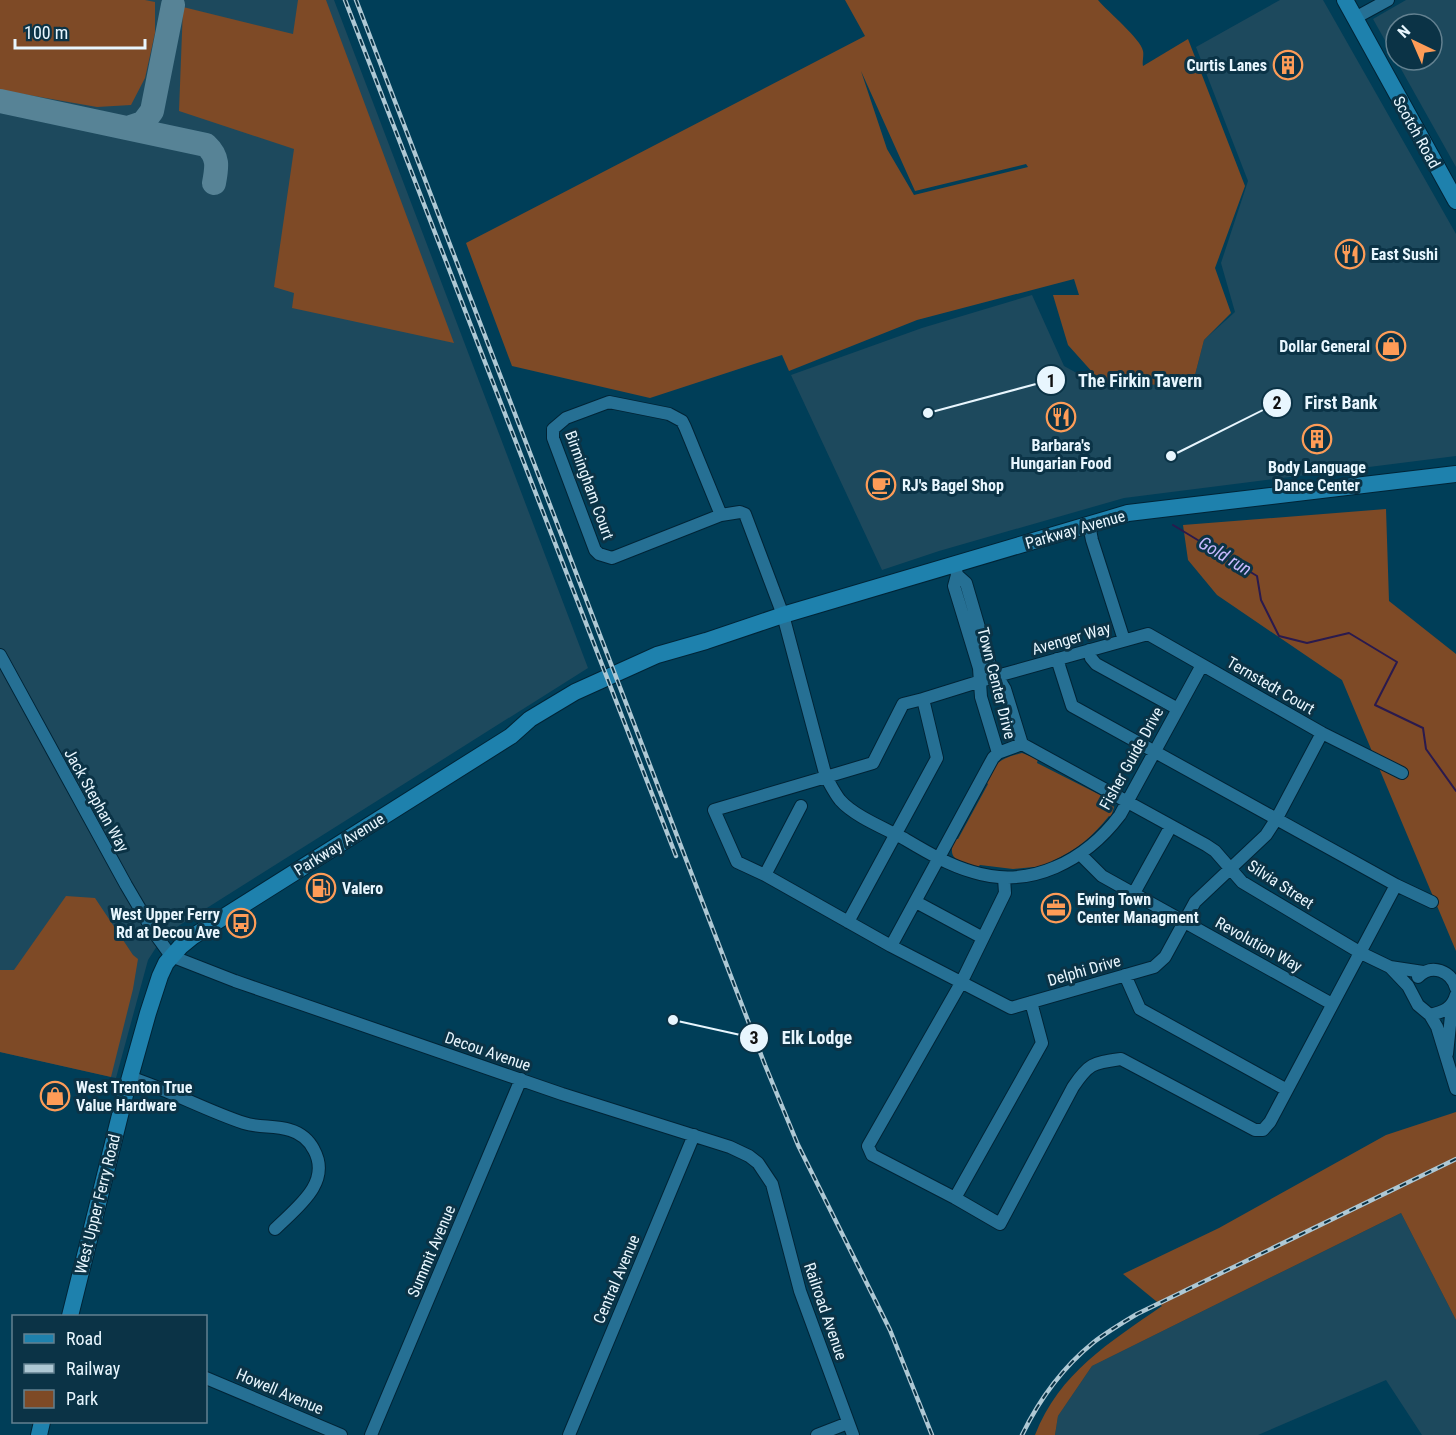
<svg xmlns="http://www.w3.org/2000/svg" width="1456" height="1435" font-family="'Roboto Condensed',sans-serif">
<rect width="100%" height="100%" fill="#003e58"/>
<path fill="#1d495d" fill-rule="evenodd" d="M0 0H334L588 668 164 935 148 960 116 1078 0 1052Z
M1280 0H1323L1456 234V456L1124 498 939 551 882 570 791 375 922 328 1032 295 1064 366 1102 387 1123 383 1178 386 1195 375 1204 340 1235 312 1221 263 1248 181 1196 47Z
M1406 0H1456V167L1373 19ZM1396 24H1432V60H1396Z
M1401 1213 1456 1320V1435H1422L1386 1380 1258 1435H1055L1058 1416 1092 1366Z"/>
<path fill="#7e4a26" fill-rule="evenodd" d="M0 0H145L155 2V33L145 78 131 105 97 107 0 90Z
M298 0H326L454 343 292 308 294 293 274 287 294 149 179 111 183 7 293 34Z
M845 0H1098C1108 12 1141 39 1143 51 1144 56 1142 62 1143 66L1188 39 1245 186 1215 268 1231 313 1204 340 1195 375 1178 386 1123 383 1103 384 1068 345 1053 295H1079L1074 279 917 320 789 371 782 355 650 398 512 366 466 243 865 36ZM861 71 915 191 1026 164 1028 167 914 195 887 149Z
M1386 509 1389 601 1456 654V951L1342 680 1217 595 1188 560 1183 525Z
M1022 753 1038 759 1037 763 1112 801 1114 807 1111 817 1109 816C1093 836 1076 851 1052 861L1053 864 1036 869 1034 867 1013 869 980 865 978 867C961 861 945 861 955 839H958L988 784 985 781C997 761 1000 759 1022 753Z
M66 896 95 898 133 955 138 959 133 989 111 1077 0 1052V970H14Z
M1456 1112V1320L1401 1213 1092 1366 1058 1416 1055 1435H1035C1059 1373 1110 1342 1162 1306L1123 1274 1219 1228 1386 1135Z"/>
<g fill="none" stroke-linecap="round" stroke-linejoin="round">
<path stroke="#2a1a4e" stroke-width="2" d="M1173 525 1257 576 1261 600 1279 636 1307 643 1349 633 1397 662 1375 705 1423 728 1426 749 1456 791"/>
<path stroke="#578396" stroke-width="24" d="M0 101 206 145C219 157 217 167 214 183
M128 128 143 123 152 111 173 5"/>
<g stroke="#002436" stroke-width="14">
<path id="minor" d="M1355 18 1388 0
M721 515 685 427 682 421 669 414 609 402 566 418 553 429V438L595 550 599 554 612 558 721 515 740 512 745 514 783 615 826 777 873 763 903 704 923 699
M1089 525 1092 540 1124 640
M955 564 957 575 954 586 979 668 981 697 998 753
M957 575 966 583 990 665 1005 689 1022 744
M1089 650 1091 658 1096 664 1178 709
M0 655 126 885 153 931 171 956 235 981 562 1094 730 1147 749 1156 758 1163 772 1184 800 1291 853 1435
M1057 659 1072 706 1396 885 1432 902
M1202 665 1120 815C1086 860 1031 890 973 872 948 865 925 851 903 838 884 828 854 816 840 800 835 794 830 784 826 777L714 810 737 862 765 875 891 946 1011 1008 1154 967 1165 957 1195 902 1266 835 1277 818 1322 733
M998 753 1022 744 1206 845 1215 851 1242 882 1361 953 1390 967 1423 972
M1080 854 1102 876 1332 1004
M765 875 801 806
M1134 893 1171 826
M916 902 983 938
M848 922 937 758 923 699 997 676 1148 634 1322 733 1402 773
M891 946 993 758 998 753
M1390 967 1408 986 1418 1005 1430 1015C1443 1012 1452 1009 1456 995
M1125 975 1140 1009 1287 1090
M1418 977C1432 963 1451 971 1456 988
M1031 1002 1042 1043 955 1198 1000 1224 1073 1087C1089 1063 1093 1063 1121 1059L1255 1130H1263L1270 1122 1396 885
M1430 1015 1437 1027 1456 1089
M1447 1054 1452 1006
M129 1077C169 1090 205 1110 244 1123 259 1128 275 1125 290 1130 300 1133 309 1140 314 1150 332 1183 296 1208 275 1229
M955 1198 872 1155 868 1146 961 983 1005 893 1004 878
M206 1378 341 1435
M371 1435 521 1079
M569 1435 694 1135
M817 1435 848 1423"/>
</g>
<g stroke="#002436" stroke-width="18">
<path id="major" d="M1345 0 1456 201
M70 1316 125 1095 148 1013 160 976 166 963 181 946 192 937 511 736 530 719 575 692 657 655 706 641 783 615 1128 513 1456 474
M39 1435 42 1422"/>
</g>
<use href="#minor" stroke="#267094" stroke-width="12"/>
<use href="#major" stroke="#1e81ad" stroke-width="16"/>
<g stroke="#aec8d4" stroke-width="4.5">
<path id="rail" d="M345 0 676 856
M356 0 765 1065 798 1145 890 1330 932 1435
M1022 1435C1039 1400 1063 1367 1094 1342 1107 1332 1122 1323 1137 1314L1456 1159"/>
</g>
<use href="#rail" stroke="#0b3346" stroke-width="2" stroke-dasharray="7" stroke-linecap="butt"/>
</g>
<defs>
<g id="building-ring" transform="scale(1.5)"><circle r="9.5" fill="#0b3346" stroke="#fe9c57" stroke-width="1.5"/><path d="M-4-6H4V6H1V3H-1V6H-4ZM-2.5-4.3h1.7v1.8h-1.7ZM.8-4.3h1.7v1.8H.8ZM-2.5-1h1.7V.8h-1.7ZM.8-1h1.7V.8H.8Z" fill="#fe9c57"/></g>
<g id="restaurant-ring" transform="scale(1.5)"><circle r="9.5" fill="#0b3346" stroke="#fe9c57" stroke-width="1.5"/><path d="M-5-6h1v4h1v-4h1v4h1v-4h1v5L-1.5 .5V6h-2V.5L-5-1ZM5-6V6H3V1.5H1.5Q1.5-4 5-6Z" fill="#fe9c57"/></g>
<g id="shop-ring" transform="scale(1.5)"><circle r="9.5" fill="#0b3346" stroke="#fe9c57" stroke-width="1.5"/><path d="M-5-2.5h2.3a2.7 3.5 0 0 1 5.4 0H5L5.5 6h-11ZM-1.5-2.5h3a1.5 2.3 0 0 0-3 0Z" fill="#fe9c57"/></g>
<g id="cafe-ring" transform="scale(1.5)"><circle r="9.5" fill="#0b3346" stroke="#fe9c57" stroke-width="1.5"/><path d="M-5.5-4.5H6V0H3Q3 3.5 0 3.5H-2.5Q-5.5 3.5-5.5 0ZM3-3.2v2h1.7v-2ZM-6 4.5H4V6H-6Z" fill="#fe9c57"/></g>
<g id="fuel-ring" transform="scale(1.5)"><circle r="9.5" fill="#0b3346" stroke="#fe9c57" stroke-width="1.5"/><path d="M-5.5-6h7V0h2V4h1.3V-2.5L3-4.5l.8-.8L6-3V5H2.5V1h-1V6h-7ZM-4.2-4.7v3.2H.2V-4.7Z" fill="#fe9c57"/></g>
<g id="office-ring" transform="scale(1.5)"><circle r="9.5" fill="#0b3346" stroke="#fe9c57" stroke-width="1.5"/><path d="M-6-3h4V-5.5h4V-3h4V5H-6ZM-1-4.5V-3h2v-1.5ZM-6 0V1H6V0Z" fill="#fe9c57"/></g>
<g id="bus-ring" transform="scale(1.5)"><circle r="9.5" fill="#0b3346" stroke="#fe9c57" stroke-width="1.5"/><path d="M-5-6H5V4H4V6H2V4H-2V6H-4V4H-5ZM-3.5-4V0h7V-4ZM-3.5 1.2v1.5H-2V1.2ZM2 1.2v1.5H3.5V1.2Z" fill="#fe9c57"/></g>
</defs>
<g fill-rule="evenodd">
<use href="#building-ring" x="1288" y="65"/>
<use href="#restaurant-ring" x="1350" y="254"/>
<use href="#shop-ring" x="1391" y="346"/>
<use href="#restaurant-ring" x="1061" y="417"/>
<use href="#building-ring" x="1317" y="439"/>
<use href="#cafe-ring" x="881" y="485"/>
<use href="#fuel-ring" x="321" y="888"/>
<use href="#office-ring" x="1056" y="908"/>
<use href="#bus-ring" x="241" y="923"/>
<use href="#shop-ring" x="55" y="1096"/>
</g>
<g text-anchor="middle" stroke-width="6" stroke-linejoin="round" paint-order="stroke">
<g font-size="16" font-weight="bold" fill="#e8f6fe" stroke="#0b3346" text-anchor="start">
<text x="1267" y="71" text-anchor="end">Curtis Lanes</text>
<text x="1371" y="260">East Sushi</text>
<text x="1370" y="352" text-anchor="end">Dollar General</text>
<text x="1061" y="451" text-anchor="middle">Barbara's<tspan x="1061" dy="18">Hungarian Food</tspan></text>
<text x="1317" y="473" text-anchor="middle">Body Language<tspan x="1317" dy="18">Dance Center</tspan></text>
<text x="902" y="491">RJ's Bagel Shop</text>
<text x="342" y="894">Valero</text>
<text x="1077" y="905">Ewing Town<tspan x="1077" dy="18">Center Managment</tspan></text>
<text x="220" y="920" text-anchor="end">West Upper Ferry<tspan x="220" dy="18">Rd at Decou Ave</tspan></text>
<text x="76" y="1093">West Trenton True<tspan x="76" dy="18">Value Hardware</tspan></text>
</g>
<g font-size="16" fill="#e8f6fe" stroke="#0b3346">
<text transform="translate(1417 132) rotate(61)" y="6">Scotch Road</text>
<text transform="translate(590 485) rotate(70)" y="6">Birmingham Court</text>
<text transform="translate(1075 529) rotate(-16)" y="6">Parkway Avenue</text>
<text transform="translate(1071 638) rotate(-16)" y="6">Avenger Way</text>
<text transform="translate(997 683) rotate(76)" y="6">Town Center Drive</text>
<text transform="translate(1271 685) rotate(30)" y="6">Ternstedt Court</text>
<text transform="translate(1131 758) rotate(-61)" y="6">Fisher Guide Drive</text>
<text transform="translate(97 800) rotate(61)" y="6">Jack Stephan Way</text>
<text transform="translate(339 844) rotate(-32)" y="6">Parkway Avenue</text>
<text transform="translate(1281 884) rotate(33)" y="6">Silvia Street</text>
<text transform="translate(1259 944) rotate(29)" y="6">Revolution Way</text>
<text transform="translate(1084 970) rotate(-16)" y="6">Delphi Drive</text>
<text transform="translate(488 1051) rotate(19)" y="6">Decou Avenue</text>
<text transform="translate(97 1204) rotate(-76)" y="6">West Upper Ferry Road</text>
<text transform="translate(431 1251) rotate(-67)" y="6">Summit Avenue</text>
<text transform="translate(616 1279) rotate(-67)" y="6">Central Avenue</text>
<text transform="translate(826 1311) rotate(71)" y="6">Railroad Avenue</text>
<text transform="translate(280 1391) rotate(23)" y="6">Howell Avenue</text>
</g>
<g font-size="18" font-style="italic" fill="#c7b9fd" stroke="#0b3346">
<text transform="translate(1225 556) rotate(31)" y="6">Gold run</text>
</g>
</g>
<path fill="none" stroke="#e8f6fe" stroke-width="2" d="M928 413L1051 380M1171 456L1277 403M673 1020L754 1038"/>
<g fill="#e8f6fe" stroke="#0b3346" stroke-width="2">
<circle cx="928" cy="413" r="6"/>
<circle cx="1171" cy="456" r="6"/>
<circle cx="673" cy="1020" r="6"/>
<circle cx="1051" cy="380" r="15"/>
<circle cx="1277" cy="403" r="15"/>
<circle cx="754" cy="1038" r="15"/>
</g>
<g font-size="18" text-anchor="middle" font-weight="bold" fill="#111">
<text x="1051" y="387">1</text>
<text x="1277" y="409">2</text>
<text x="754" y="1044">3</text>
</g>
<g font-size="18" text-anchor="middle" font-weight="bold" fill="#e8f6fe" stroke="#0b3346" stroke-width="6" stroke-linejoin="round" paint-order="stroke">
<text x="1140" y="387">The Firkin Tavern</text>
<text x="1341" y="409">First Bank</text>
<text x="817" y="1044">Elk Lodge</text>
</g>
<rect x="12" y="1315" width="195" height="108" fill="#0b3346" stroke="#638190" stroke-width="1.5"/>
<rect x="24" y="1334" width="30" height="9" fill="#1e81ad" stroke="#638190" stroke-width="1.5"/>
<text x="66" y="1345" font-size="18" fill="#e8f6fe">Road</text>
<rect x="24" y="1364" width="30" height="9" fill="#aec8d4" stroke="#638190" stroke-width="1.5"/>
<text x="66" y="1375" font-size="18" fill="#e8f6fe">Railway</text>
<rect x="24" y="1390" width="30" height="18" fill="#7e4a26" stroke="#638190" stroke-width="1.5"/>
<text x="66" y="1405" font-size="18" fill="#e8f6fe">Park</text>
<g transform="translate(1414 42) rotate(316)"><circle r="28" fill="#0b3346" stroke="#638190" stroke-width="1.5"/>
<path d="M0-4.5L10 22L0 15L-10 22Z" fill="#fe9c57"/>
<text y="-9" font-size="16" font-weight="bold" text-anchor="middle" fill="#e8f6fe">N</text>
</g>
<path d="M15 39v9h130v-9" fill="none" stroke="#e8f6fe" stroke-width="3"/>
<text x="24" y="39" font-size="18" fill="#e8f6fe" stroke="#0b3346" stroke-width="4.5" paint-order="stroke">100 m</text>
</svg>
